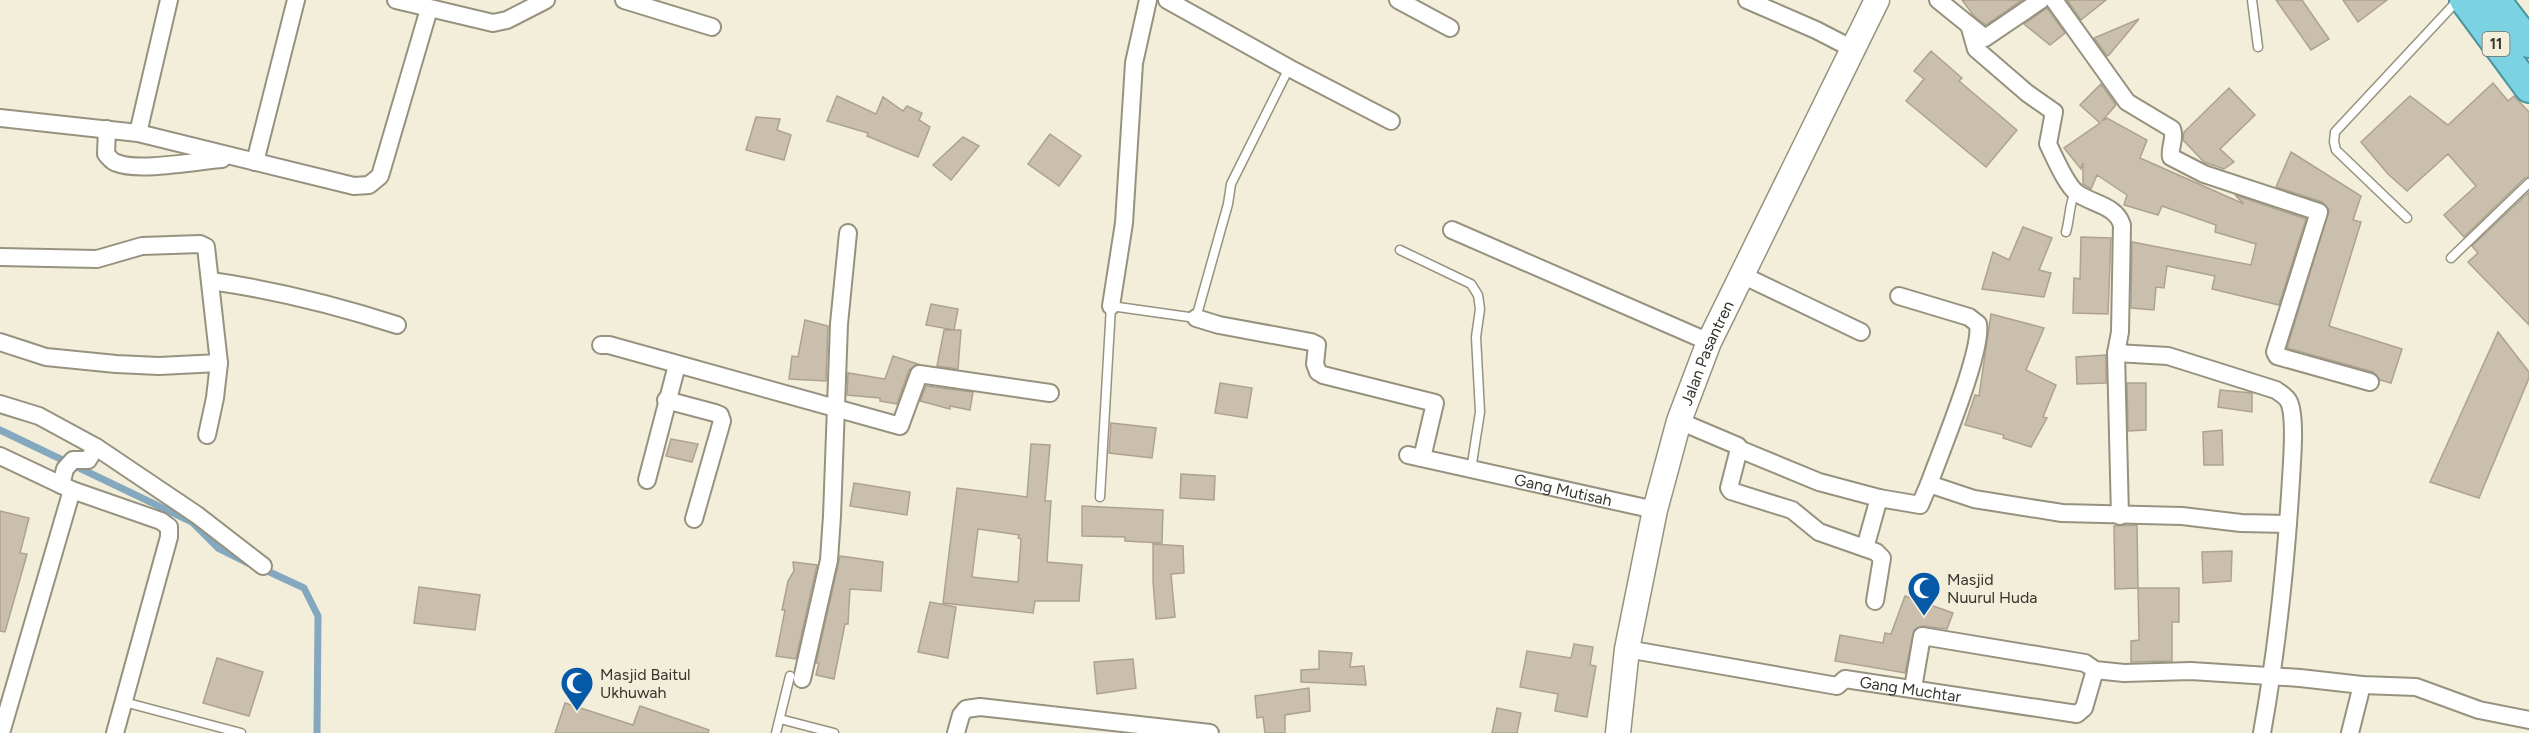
<svg xmlns="http://www.w3.org/2000/svg" width="2529" height="733" font-family="Figtree,sans-serif">
<rect width="100%" height="100%" fill="#f3eed9"/>
<g fill="none" stroke-linecap="round" stroke-linejoin="round">
<path stroke="#84a8bf" stroke-width="7" d="M0 430 192 522 218 548 248 563
M261 568 304 588 318 616 317 733"/>
</g>
<path fill="#cabeac" stroke="#ada290" stroke-width="1.5" fill-rule="evenodd" d="M1962 0H2022L1986 25 1974 16Z
M2067 0H2106L2081 20Z
M2276 0H2302L2329 39 2311 50Z
M2343 0H2387L2358 22Z
M2047 8 2065 33 2050 45 2024 24Z
M2139 19 2109 55 2107 56 2094 38Z
M1931 51 1962 78 1959 81 2017 130 1986 167 1906 101 1924 79 1914 71Z
M2493 83 2508 101 2514 96 2529 112V177L2525 178 2464 237 2444 215 2476 186 2448 154 2407 191 2388 174 2361 142 2410 96 2448 125Z
M2101 84 2116 105 2102 121 2107 118 2147 140 2140 158 2244 204 2235 195 2306 219 2279 305 2212 289 2215 276 2167 266 2164 288 2156 287 2154 310 2131 308 2132 242 2251 265 2256 244 2215 232 2216 225 2162 206 2158 215 2124 205 2127 195 2097 175 2091 189 2083 184V163L2081 169 2064 148 2100 123 2080 105Z
M2229 88 2255 115 2220 149 2234 162 2224 169 2204 162 2183 140 2184 132Z
M837 96 876 114 883 97 903 111 907 106 922 113 919 120 930 127 918 157 867 136 868 133 827 121Z
M756 117 780 119 777 130 791 135 784 160 746 150Z
M1050 134 1081 156 1059 186 1028 164Z
M963 137 979 146 951 180 933 165Z
M2291 152 2361 196 2353 220 2361 222 2329 326 2402 349 2391 383 2380 380 2373 372 2287 348 2329 210 2322 202 2276 187Z
M2529 192V325L2468 262 2478 253 2472 246Z
M2023 227 2052 238 2039 270 2051 273 2044 297 1982 289 1993 252 2009 260Z
M2081 237 2111 238 2108 314 2073 313 2074 278 2080 279Z
M931 304 958 309 954 330 926 325Z
M1991 314 2044 328 2026 370 2056 385 2043 417 2047 418 2031 447 2003 438 2004 435 1965 425 1975 395 1979 396Z
M805 320 828 326 826 381 789 379 792 356 798 357Z
M944 330H961L958 369 937 366Z
M2498 332 2529 372V378L2479 498 2430 482Z
M2106 355V383L2077 384 2076 357Z
M893 356 918 364 909 370 897 404 880 401V398L847 395 848 373 885 379Z
M1220 383 1252 388 1247 418 1215 413Z
M2127 383H2146V430L2128 431Z
M926 386 973 392 970 410 950 406V409L920 401Z
M2220 390 2252 393V412L2218 407Z
M1111 423 1156 428 1152 458 1109 453Z
M2222 430 2223 465H2204L2203 432Z
M671 439 698 444 692 462 666 456Z
M1031 444 1050 445 1045 501H1051L1047 562 1082 565 1079 601H1035L1033 613 943 603 957 488 1027 497ZM978 529 1019 535 1018 538 1021 539 1018 582 972 577Z
M1181 474 1215 476 1214 500 1180 498Z
M854 483 910 492 907 515 850 506Z
M1082 506 1163 510 1162 543 1125 541V537L1082 536Z
M0 511 29 518 20 553 27 554 5 632 0 631Z
M2137 525 2138 588 2115 589 2114 526Z
M1153 544 1183 546 1184 573 1171 574 1175 617 1156 619 1153 581Z
M2232 551 2231 581 2203 583 2202 552Z
M840 556 883 562 881 591 850 589 848 624H845L834 679 816 675 819 663H816Z
M793 562 817 565 796 659 776 656 785 610H782L788 581 794 571Z
M419 587 480 595 475 630 414 623Z
M2138 588H2179V622H2172V661L2131 662V641L2139 640Z
M1905 596 1953 613 1947 629 1923 626 1914 630 1905 673 1835 661 1840 635 1883 643 1885 633 1891 634Z
M930 602 956 607 948 658 918 652Z
M1574 644 1593 647 1590 665 1596 666 1587 717 1555 711 1558 694 1520 687 1527 651 1571 658Z
M1319 651 1352 653 1350 667 1364 666 1366 685 1301 682V670L1319 669Z
M217 658 263 672 249 716 203 703Z
M1133 659 1136 688 1097 694 1094 662Z
M1309 688 1310 711 1285 715V733H1265L1263 717 1257 718 1255 696Z
M565 703 633 725 640 706 709 730 708 733H555Z
M1497 708 1521 713 1517 733H1492Z"/>
<g fill="none" stroke-linecap="round" stroke-linejoin="round">
<g stroke="#97927f" stroke-width="11">
<path id="service" d="M2252 0 2258 47
M2407 218 2336 150 2334 142 2335 132 2458 0
M2066 232C2070 218 2069 205 2075 192
M1400 250 1471 284 1478 295 1480 309 1476 337 1480 412 1471 470
M2451 258 2529 183
M1100 497 1111 306 1196 318 1228 204 1231 184 1289 68
M124 702 241 733
M780 719 834 733
M776 733 790 676"/>
</g>
<g stroke="#97927f" stroke-width="20">
<g id="minor">
<path d="M396 0 493 23 507 20 546 0"/>
<path d="M624 0 712 27"/>
<path d="M1167 0 1289 68 1391 121"/>
<path d="M1398 0 1450 28"/>
<path d="M1747 0 1816 30 1853 49"/>
<path d="M1938 0 1985 38 2041 0"/>
<path d="M2054 0 2127 102 2172 129C2176 138 2169 148 2171 157L2204 174 2319 212 2275 352 2277 356 2370 382"/>
<path d="M1970 28 1976 49 2027 93 2054 112 2048 144C2054 156 2066 185 2077 193 2092 204 2116 205 2122 225L2120 332 2116 353 2120 516"/>
<path d="M0 118 138 133 354 186 369 185 380 176 429 9"/>
<path d="M107 129 106 154C109 157 112 162 117 163 138 172 197 161 222 159"/>
<path d="M138 133 169 0"/>
<path d="M255 162 296 0"/>
<path d="M1452 230 1709 342"/>
<path d="M0 257 97 259 142 246 200 244 206 247 219 363 159 366 116 364 46 357 0 342"/>
<path d="M1742 275 1861 332"/>
<path d="M211 281C275 290 335 305 397 325"/>
<path d="M1899 296 1969 317 1978 324C1983 351 1940 453 1929 484"/>
<path d="M1111 306 1124 223 1134 63 1148 0"/>
<path d="M1196 318 1219 325 1311 342 1317 345 1315 364 1318 372 1323 375 1435 403 1422 458"/>
<path d="M601 345H609L900 426 919 374 1050 393"/>
<path d="M2116 353 2168 356 2276 390C2280 393 2287 397 2289 402 2296 417 2292 461 2291 479 2286 564 2277 649 2262 733"/>
<path d="M666 400 715 413 720 415 722 421 694 519"/>
<path d="M0 404 39 416 96 447 197 515 263 566"/>
<path d="M1679 421 1738 446 1739 449 1729 488 1731 491 1792 510 1819 532 1876 552 1882 558 1875 601"/>
<path d="M207 435 215 398 219 363"/>
<path d="M1739 449 1819 482 1879 498 1920 505 1929 484 1974 499 2062 513 2182 516 2241 523 2288 524"/>
<path id="s1" d="M1408 455 1655 510"/>
<path d="M0 456 72 490 161 521 169 527V537L115 733"/>
<path d="M647 480 677 365"/>
<path d="M61 485 65 469 73 460H88L96 447"/>
<path d="M1865 548 1879 498"/>
<path id="s2" d="M1627 649 1837 686 1845 679 2077 714 2084 708 2095 670"/>
<path d="M802 679 829 560 832 516 839 324 848 233"/>
<path d="M1913 688 1922 636 2085 663 2095 670 2124 673 2191 671 2300 678 2362 685 2416 687 2479 710 2529 720"/>
<path d="M1 733 72 490"/>
<path d="M956 733 961 715 966 709 980 707 1210 733"/>
<path d="M2350 733 2362 685"/>
</g>
</g>
<g stroke="#97927f" stroke-width="27">
<g id="secondary">
<path id="s3" d="M1618 733 1627 649 1655 510 1679 421 1709 342 1877 0"/>
</g>
</g>
<g stroke="#4d939e" stroke-width="32">
<path id="trunk" d="M2464 0 2529 88
M2496 0 2529 43"/>
</g>
<use href="#service" stroke="#fff" stroke-width="8"/>
<use href="#minor" stroke="#fff" stroke-width="16"/>
<use href="#secondary" stroke="#fff" stroke-width="24"/>
<use href="#trunk" stroke="#7ad2e2" stroke-width="28"/>
</g>
<defs>
<g id="mosque-pin" transform="scale(1.725)"><path d="M0 17L-7.5 6A9.5 9.5 0 1 1 7.5 6Z" fill="#0559a7" stroke="#f3eed9"/><path d="M3.5-4.9A6 6 0 1 0 3.5 4.9A5 5 0 1 1 3.5-4.9Z" fill="#fff"/></g>
</defs>
<g fill-rule="evenodd">
<use href="#mosque-pin" x="1924" y="588"/>
<use href="#mosque-pin" x="577" y="683"/>
</g>
<g text-anchor="middle" stroke-width="6" stroke-linejoin="round" paint-order="stroke">
<rect fill="#f3eed9" stroke="#6f6c61" stroke-width="1.5" x="2482.5" y="32" width="27" height="24" rx="4.5"/>
<g font-size="15" font-weight="bold" fill="#37352d">
<text x="2496" y="49">11</text>
</g>
<g font-size="16" fill="#37352d" stroke="#f3eed9">
<text dy="6" stroke="none"><textPath href="#s3" startOffset="392">Jalan Pasantren</textPath></text>
<text dy="6" stroke="none"><textPath href="#s1" startOffset="159">Gang Mutisah</textPath></text>
<text dy="6" stroke="none"><textPath href="#s2" startOffset="290">Gang Muchtar</textPath></text>
</g>
<g font-size="16" fill="#37352d" stroke="#f3eed9" text-anchor="start">
<text x="1947" y="585">Masjid<tspan x="1947" dy="18">Nuurul Huda</tspan></text>
<text x="600" y="680">Masjid Baitul<tspan x="600" dy="18">Ukhuwah</tspan></text>
</g>
</g>
</svg>
